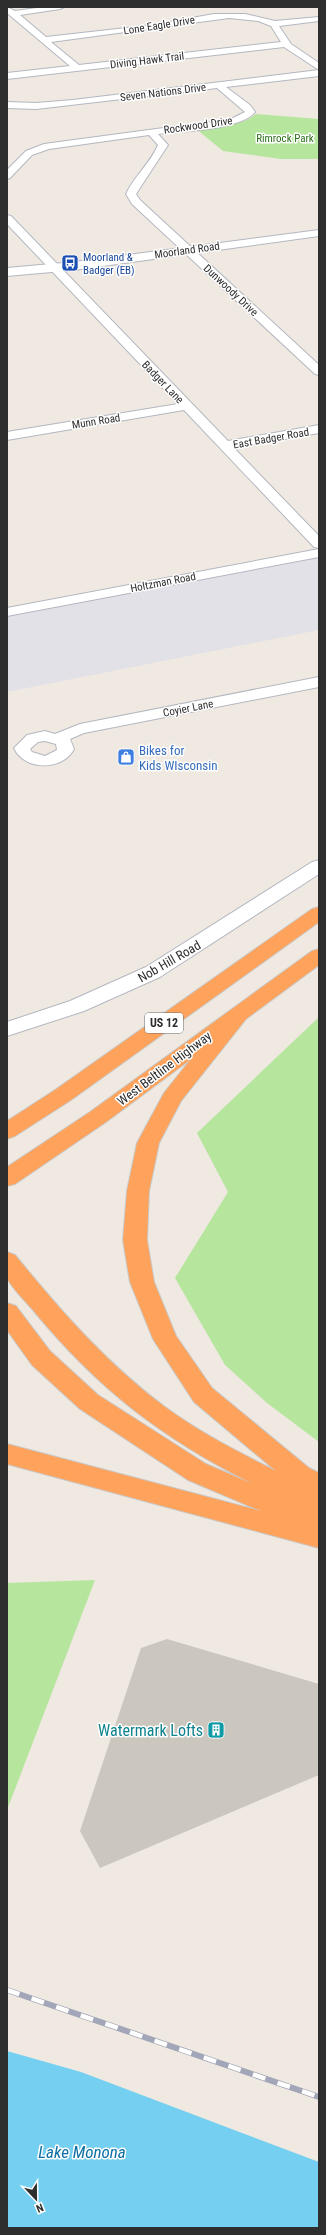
<svg xmlns="http://www.w3.org/2000/svg" width="326" height="2235" font-family="'Roboto Condensed',sans-serif">
<rect width="100%" height="100%" fill="#efe9e1"/>
<path fill="#e3e1e8" d="M319 553V630L7 692V612Z"/>
<path fill="#b6e59e" d="M256 114 319 119V159H281L223 151 195 128C214 126 241 127 256 114Z
M319 1017V1442L267 1403 225 1365 175 1278 228 1192 197 1133Z
M95 1580 7 1810V1583Z"/>
<path fill="#75cff0" d="M7 2051 81 2072 319 2162V2228H7Z"/>
<path fill="#cbc7bf" d="M167 1639 319 1684V1775L100 1868 80 1831 141 1648Z"/>
<g fill="none" stroke-linecap="round" stroke-linejoin="round">
<g stroke="#b4b7c1" stroke-width="2">
<path id="street" d="M7 7 15 11 44 7H64L60 9 20 15 46 37 153 25 214 14H245L275 21 319 17V21L279 26 291 44 319 63V70L284 47 7 79V73L70 66 7 13ZM229 18 258 21 271 26 281 42 79 65 51 42Z
M319 70V76L226 87 250 105 255 112C241 130 181 131 158 134L168 145 136 194 140 200 319 365V375L315 374 132 204 126 194C134 176 150 164 158 145L149 135 49 149 32 155 10 178 7 179V170L26 151 44 144 231 119 245 112 217 88 36 109 7 108V102L36 103 73 100Z
M7 215 11 216 228 441 319 425V433L234 448 319 536V548L314 547 184 410 7 440V432L178 404 7 224Z
M319 549V557L7 616V608Z
M319 677V687L84 733 70 739 74 749C63 771 24 771 14 748L27 735 45 731 55 734 80 724ZM45 741 56 744 57 750 45 756 32 752 30 749 38 742Z"/>
</g>
<g stroke="#b4b7c1" stroke-width="2">
<path id="secondary" d="M319 230V236L74 270 7 276V268L74 262Z
M319 860V874L160 977 84 1011 7 1036V1022L70 1001 146 967 312 862Z"/>
</g>
<g stroke="#c9c9c9" stroke-width="2">
<path id="highway" d="M319 907V922L71 1100 15 1136 7 1139V1121L55 1090 312 909Z
M319 949V965L246 1019 181 1101 159 1143 149 1191 147 1240 154 1282 176 1336 212 1388 309 1468 319 1473V1548L7 1464V1444L261 1511 188 1480 80 1409 32 1365 7 1330V1303L16 1306 50 1351 98 1395 206 1464 253 1484C162 1438 98 1389 33 1310 27 1303 9 1285 7 1277 6 1269 7 1260 7 1252L15 1255C60 1310 107 1364 165 1407 199 1432 238 1452 276 1471L194 1402 153 1339 130 1282 123 1240 127 1191 137 1143 164 1093 191 1059 106 1122 15 1184 7 1186V1167L90 1112 312 951Z"/>
</g>
<use href="#street" fill="#fff" fill-rule="evenodd"/>
<use href="#secondary" fill="#fff" fill-rule="evenodd"/>
<use href="#highway" fill="#ffa35c" fill-rule="evenodd"/>
<g stroke="#a3a6b8" stroke-width="6">
<path id="rail" d="M7 1990 319 2097"/>
</g>
<use href="#rail" stroke="#fff" stroke-width="4.5" stroke-dasharray="13" stroke-linecap="butt"/>
</g>
<defs>
<g id="bus-square" transform="scale(0.9)"><rect x="-9" y="-9" width="18" height="18" rx="4" fill="#1a4fb4" stroke="#fff"/><path d="M-5-6H5V4H4V6H2V4H-2V6H-4V4H-5ZM-3.5-4V0h7V-4ZM-3.5 1.2v1.5H-2V1.2ZM2 1.2v1.5H3.5V1.2Z" fill="#fff"/></g>
<g id="shop-square" transform="scale(0.9)"><rect x="-9" y="-9" width="18" height="18" rx="4" fill="#3f7fe0" stroke="#fff"/><path d="M-5-2.5h2.3a2.7 3.5 0 0 1 5.4 0H5L5.5 6h-11ZM-1.5-2.5h3a1.5 2.3 0 0 0-3 0Z" fill="#fff"/></g>
<g id="building-square" transform="scale(0.9)"><rect x="-9" y="-9" width="18" height="18" rx="4" fill="#0f9aa8" stroke="#fff"/><path d="M-4-6H4V6H1V3H-1V6H-4ZM-2.5-4.3h1.7v1.8h-1.7ZM.8-4.3h1.7v1.8H.8ZM-2.5-1h1.7V.8h-1.7ZM.8-1h1.7V.8H.8Z" fill="#fff"/></g>
</defs>
<g fill-rule="evenodd">
<use href="#bus-square" x="70" y="263"/>
<use href="#shop-square" x="126" y="757"/>
<use href="#building-square" x="216" y="1730"/>
</g>
<g text-anchor="middle" stroke-width="3" stroke-linejoin="round" paint-order="stroke">
<g font-size="11" fill="#2e2e2e" stroke="#fff">
<text transform="translate(159 25) rotate(-9)" y="4">Lone Eagle Drive</text>
<text transform="translate(147 60) rotate(-7)" y="4">Diving Hawk Trail</text>
<text transform="translate(163 92) rotate(-7)" y="4">Seven Nations Drive</text>
<text transform="translate(198 125) rotate(-8)" y="4">Rockwood Drive</text>
<text transform="translate(187 250) rotate(-8)" y="4">Moorland Road</text>
<text transform="translate(231 290) rotate(43)" y="4">Dunwoody Drive</text>
<text transform="translate(163 382) rotate(46)" y="4">Badger Lane</text>
<text transform="translate(96 421) rotate(-9)" y="4">Munn Road</text>
<text transform="translate(271 438) rotate(-10)" y="4">East Badger Road</text>
<text transform="translate(163 582) rotate(-11)" y="4">Holtzman Road</text>
<text transform="translate(188 708) rotate(-11)" y="4">Coyier Lane</text>
</g>
<g font-size="11" fill="#2c6e1b" stroke="#fff">
<text x="285" y="142">Rimrock Park</text>
</g>
<g font-size="11" fill="#164399" stroke="#fff" text-anchor="start">
<text x="83" y="261">Moorland &amp;<tspan x="83" dy="13">Badger (EB)</tspan></text>
</g>
<rect fill="#fff" stroke="#6d6d6d" stroke-width="1" x="145" y="1013" width="38" height="20" rx="3"/>
<g font-size="12" font-weight="bold" fill="#2e2e2e">
<text x="164" y="1027">US 12</text>
</g>
<g font-size="13" fill="#366cbe" stroke="#fff" text-anchor="start">
<text x="139" y="755">Bikes for<tspan x="139" dy="15">Kids WIsconsin</tspan></text>
</g>
<g font-size="13" fill="#2e2e2e" stroke="#fff">
<text transform="translate(169 961) rotate(-30)" y="5">Nob Hill Road</text>
<text transform="translate(164 1068) rotate(-37)" y="5">West Beltline Highway</text>
</g>
<g font-size="16" fill="#0d838f" stroke="#fff" text-anchor="end">
<text x="203" y="1736">Watermark Lofts</text>
</g>
<g font-size="17" font-style="italic" fill="#0d6fa3" stroke="#fff">
<text x="82" y="2158">Lake Monona</text>
</g>
</g>
<rect width="326" height="2235" fill="none" stroke="#2e2e2e" stroke-width="16"/>
<g transform="translate(36 2199) rotate(158)" stroke="#ffffff" stroke-width="3" paint-order="stroke">
<path d="M0-3L7 15L0 10L-7 15Z" fill="#2e2e2e"/>
<text y="-6" font-size="11" font-weight="bold" text-anchor="middle" fill="#2e2e2e">N</text>
</g>
</svg>
